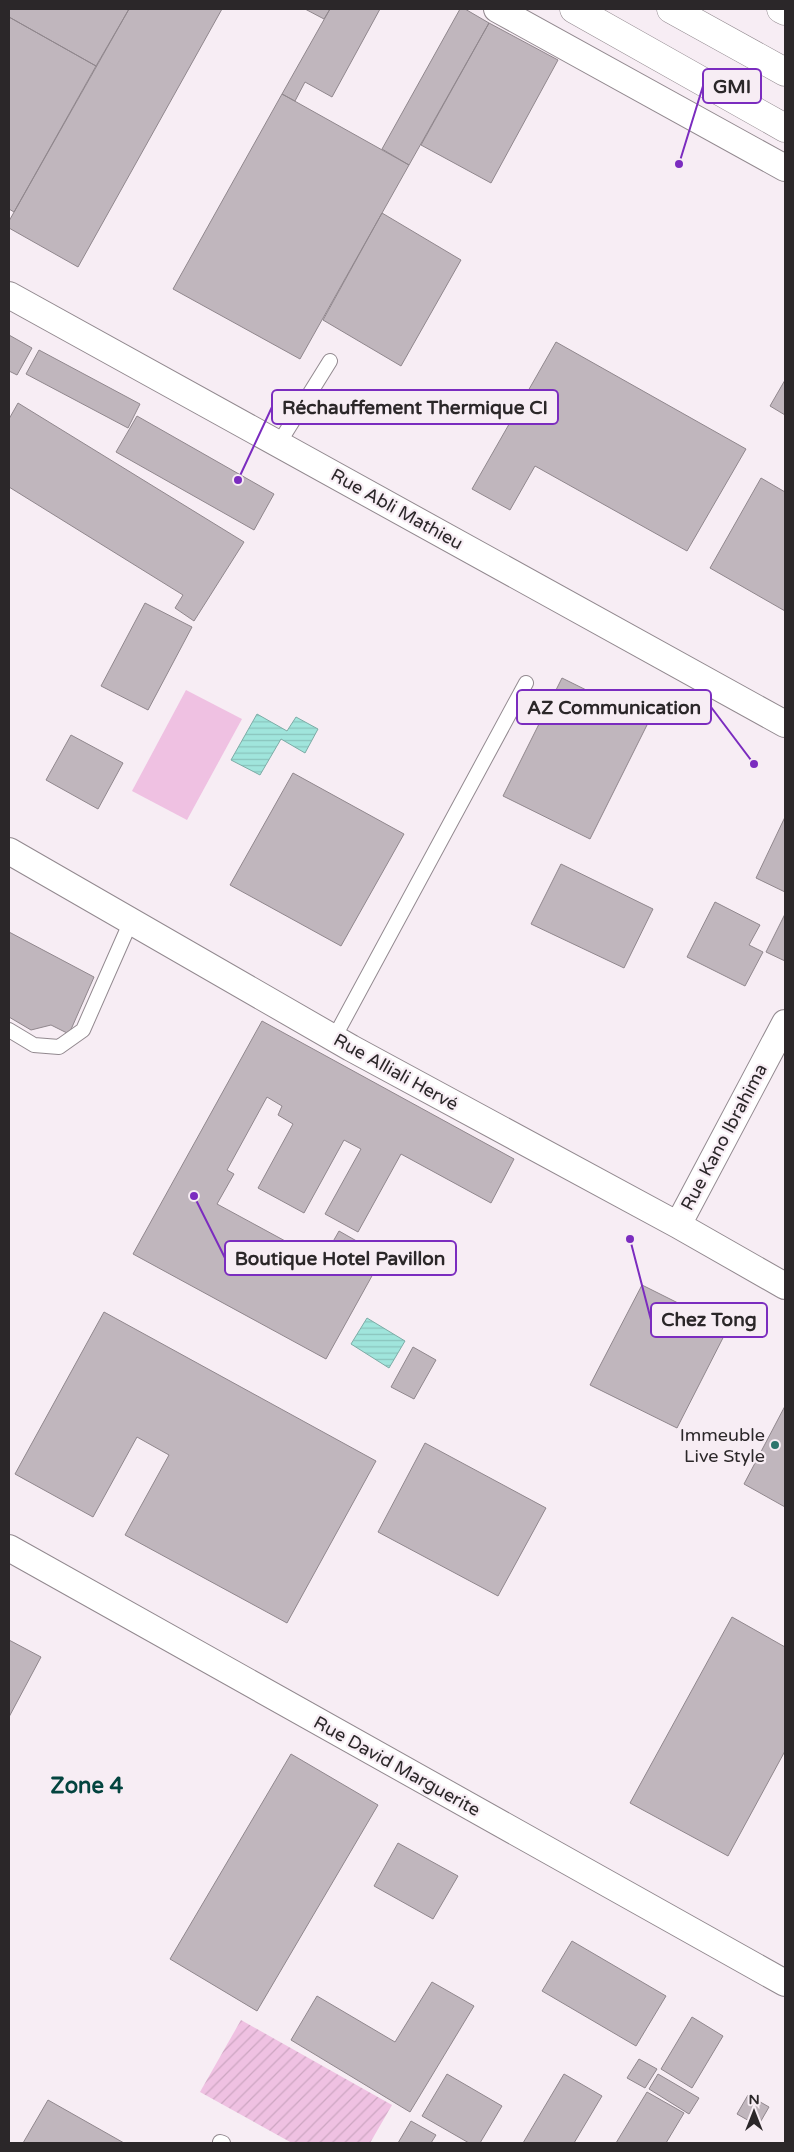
<svg xmlns="http://www.w3.org/2000/svg" width="794" height="2152" font-family="'Varela Round',sans-serif">
<defs>
<pattern id="garden-furrows" width="10" height="10" patternUnits="userSpaceOnUse" patternTransform="scale(1.25)"><rect width="10" height="10" fill="#efc1e2"/><path d="M-1 1l2-2M0 10L10 0M9 11l2-2" fill="none" stroke="#cda6c2"/></pattern>
<pattern id="water-rules" width="6" height="5" patternUnits="userSpaceOnUse" patternTransform="scale(1.25)"><rect width="6" height="5" fill="#a0e5dc"/><path d="M0 2.5h6" fill="none" stroke="#8ac4bd"/></pattern>
</defs>
<rect width="100%" height="100%" fill="#f7edf4"/>
<path fill="#efc1e2" d="M186 690 242 719 187 820 132 791Z"/>
<path fill="url(#garden-furrows)" d="M241 2020 392 2105 370 2143H292L200 2092Z"/>
<path fill="url(#water-rules)" stroke="#7daca6" d="M257 714 287 731 296 717 318 729 305 753 281 739 260 775 231 760Z
M367 1318 405 1341 389 1368 351 1344Z"/>
<path fill="#c0b6bd" stroke="#90878d" d="M9 9H129L96 66 9 17Z
M129 9H222L78 267 9 228V221Z
M305 9H330L324 19Z
M330 9H380L332 97 305 82 295 101 282 94Z
M460 9H465L489 23 409 165 382 149Z
M9 17 96 66 14 212 9 209Z
M489 23 558 60 491 183 421 145Z
M282 94 409 165 300 359 173 289Z
M382 213 461 260 401 366 323 320Z
M9 335 32 348 17 375 9 371Z
M556 342 746 449 687 551 535 466 510 510 472 489Z
M39 350 140 404 128 428 26 374Z
M785 380V415L770 406Z
M18 403 244 542 194 621 175 608 183 595 9 487V419Z
M137 416 274 494 254 530 116 452Z
M761 478 785 492V611L710 568Z
M145 603 192 627 148 710 101 686Z
M562 678 649 721 590 839 503 796Z
M71 735 123 763 98 809 46 780Z
M293 773 404 834 341 946 230 885Z
M785 817V892L756 878Z
M561 864 653 909 624 968 531 924Z
M715 902 760 925 749 945 763 952 745 986 687 957Z
M785 914V961L766 952Z
M9 932 94 977 69 1034 51 1025 31 1030 9 1017Z
M262 1021 514 1159 491 1203 401 1154 358 1232 325 1214 361 1149 344 1140 304 1213 258 1188 293 1124 278 1115 282 1106 267 1097 227 1170 234 1174 217 1204 322 1261 339 1231 383 1256 326 1359 133 1254Z
M642 1285 728 1328 677 1428 590 1385Z
M104 1312 376 1461 287 1623 125 1535 169 1455 137 1437 93 1517 15 1474Z
M413 1347 436 1360 414 1399 391 1387Z
M785 1406V1507L744 1484Z
M425 1443 546 1508 498 1596 378 1532Z
M732 1617 785 1647V1751L728 1856 630 1803Z
M9 1640 41 1657 9 1717Z
M291 1754 378 1805 257 2011 170 1959Z
M398 1843 458 1876 433 1919 374 1886Z
M572 1941 666 1996 636 2046 542 1991Z
M432 1982 474 2006 410 2112 291 2040 317 1996 395 2042Z
M692 2017 723 2036 692 2088 661 2069Z
M639 2059 657 2069 645 2088 627 2078Z
M447 2074 502 2106 480 2143H469L422 2116Z
M564 2074 602 2096 574 2143H523Z
M658 2074 699 2098 689 2114 649 2089Z
M647 2092 684 2113 666 2143H616Z
M748 2095 769 2107 758 2126 737 2114Z
M48 2100 124 2143H23Z
M411 2121 436 2135 431 2143H398Z"/>
<g fill="none" stroke-linecap="round" stroke-linejoin="round">
<g stroke="#92898f" stroke-width="16">
<path id="lane" d="M279 443 330 361
M9 1030 34 1045 59 1047 83 1030 131 921
M334 1038 526 683
M220 2142 223 2143"/>
</g>
<g stroke="#92898f" stroke-width="28">
<path id="street" d="M497 9 785 168
M9 295 785 724
M9 851 351 1048 678 1225 785 1286
M678 1225 785 1023
M9 1548 785 1983"/>
</g>
<g stroke="#92898f" stroke-width="29">
<path id="highway" d="M574 9 785 128
M671 9 785 72
M781 9 785 11"/>
</g>
<use href="#lane" stroke="#fff" stroke-width="14"/>
<use href="#street" stroke="#fff" stroke-width="26"/>
<use href="#highway" stroke="#fff" stroke-width="28"/>
</g>
<circle fill="#2d756d" stroke="#f7edf4" stroke-width="2" cx="775" cy="1445" r="5"/>
<g text-anchor="middle" stroke-width="4.5" stroke-linejoin="round" paint-order="stroke">
<g font-size="18" fill="#2b2729" stroke="#f7edf4">
<text transform="translate(397 509) rotate(29)" y="6">Rue Abli Mathieu</text>
<text transform="translate(396 1072) rotate(29)" y="6">Rue Alliali Hervé</text>
<text transform="translate(724 1137) rotate(-62)" y="6">Rue Kano Ibrahima</text>
<text transform="translate(397 1766) rotate(29)" y="6">Rue David Marguerite</text>
</g>
<g font-size="18" fill="#2b2729" stroke="#f7edf4" text-anchor="end">
<text x="765" y="1441">Immeuble<tspan x="765" dy="21">Live Style</tspan></text>
</g>
<g font-size="22" font-weight="bold" fill="#03443f" stroke="#f7edf4">
<text x="87" y="1793">Zone 4</text>
</g>
</g>
<path fill="none" stroke="#7b2cbf" stroke-width="2" d="M679 164L703 86M238 480L272 407M754 764L711 707M194 1196L225 1258M630 1239L651 1320"/>
<g fill="#7b2cbf" stroke="#f7edf4" stroke-width="2">
<circle cx="679" cy="164" r="5"/>
<circle cx="238" cy="480" r="5"/>
<circle cx="754" cy="764" r="5"/>
<circle cx="194" cy="1196" r="5"/>
<circle cx="630" cy="1239" r="5"/>
</g>
<g fill="#f7edf4" stroke="#7b2cbf" stroke-width="2">
<rect x="703" y="69" width="58" height="34" rx="5"/>
<rect x="272" y="390" width="286" height="34" rx="5"/>
<rect x="517" y="690" width="194" height="34" rx="5"/>
<rect x="225" y="1241" width="231" height="34" rx="5"/>
<rect x="651" y="1303" width="116" height="34" rx="5"/>
</g>
<g font-size="19" text-anchor="middle" font-weight="bold" fill="#2b2729">
<text x="732" y="93">GMI</text>
<text x="415" y="414">Réchauffement Thermique CI</text>
<text x="614" y="714">AZ Communication</text>
<text x="340" y="1265">Boutique Hotel Pavillon</text>
<text x="709" y="1326">Chez Tong</text>
</g>
<rect width="794" height="2152" fill="none" stroke="#2b2729" stroke-width="20"/>
<g transform="translate(754 2112)" stroke="#f7edf4" stroke-width="4" paint-order="stroke">
<path d="M0-4L9 19L0 12L-9 19Z" fill="#2b2729"/>
<text y="-8" font-size="14" font-weight="bold" text-anchor="middle" fill="#2b2729">N</text>
</g>
</svg>
